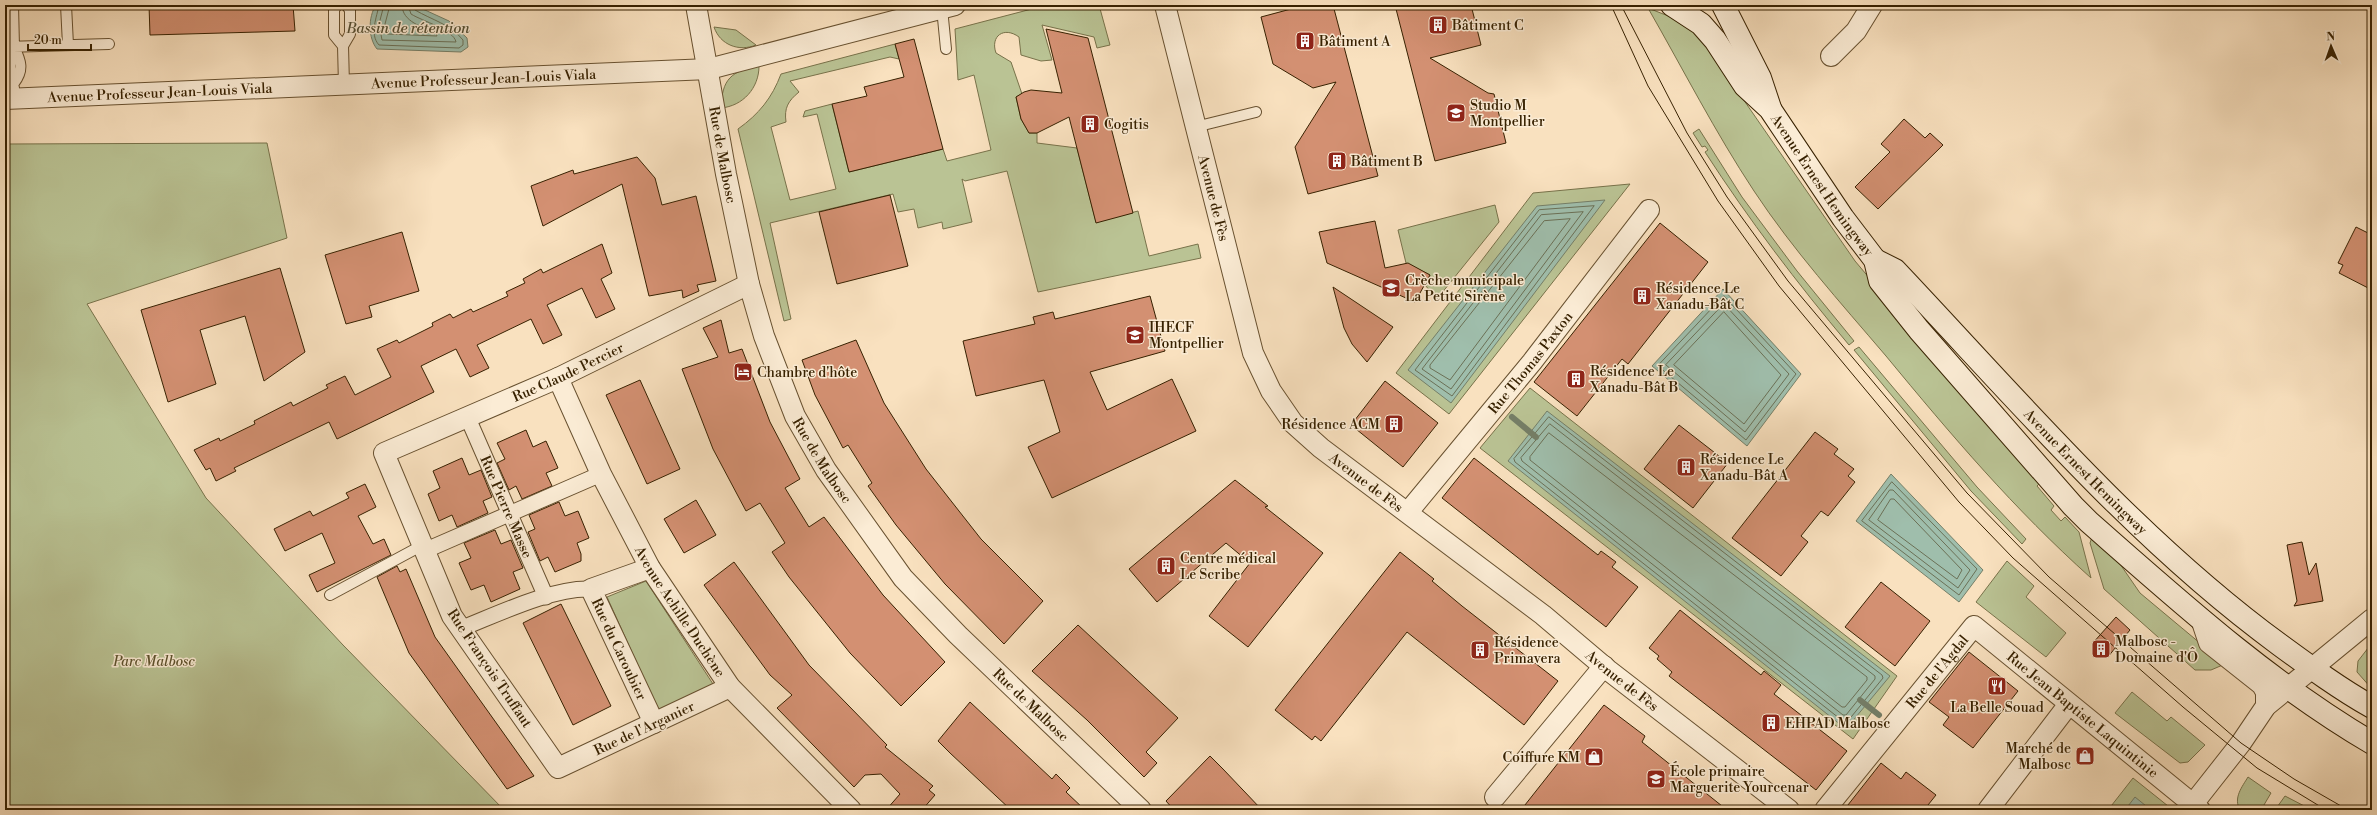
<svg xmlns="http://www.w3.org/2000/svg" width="2377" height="815" font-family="'Libre Bodoni',serif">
<rect width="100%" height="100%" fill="#f9e1bf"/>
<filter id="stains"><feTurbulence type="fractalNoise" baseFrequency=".005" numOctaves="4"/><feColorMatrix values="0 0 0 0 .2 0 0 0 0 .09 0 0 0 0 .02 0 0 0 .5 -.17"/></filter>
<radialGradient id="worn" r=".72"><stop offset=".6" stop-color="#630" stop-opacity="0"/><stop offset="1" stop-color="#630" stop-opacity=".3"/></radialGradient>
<path fill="#bac394" stroke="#78724a" d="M1047 5H1099L1110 45 1097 48 1094 37 1042 25 1052 60 1041 61 1021 55 1019 37C1004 26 990 36 996 53L1011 62 1022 94 1016 97 1021 119 1029 133H1037V143L1077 148 1096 222 1138 211 1149 256 1198 244 1201 258 1038 292 1007 171 965 181 962 179 972 222 943 229 942 222 918 228 914 209 898 212 893 194 770 223 791 319 784 321 738 129C759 114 772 98 781 74L895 44 899 59 890 57 790 81 799 92C788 101 784 108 786 122L771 127 790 200 836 189 817 114 803 117 805 111 832 104 849 172 943 149 947 161 991 150 974 75 958 80 955 29Z
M1648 8 1686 23 1696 31 1855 261 2041 482 2037 486 2054 506 2051 510 2061 521 2065 517 2079 532 2091 578C2014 509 1952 436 1886 356 1840 302 1793 250 1754 191 1715 132 1683 69 1648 8Z
M714 27 736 30 756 45C739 52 720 45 714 27Z
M759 66C759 88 743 106 721 108 722 79 731 71 759 66Z
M1699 129 1742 197 1797 271 1854 341 1849 345C1797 283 1749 220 1705 152L1708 150 1705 146 1702 147 1693 133Z
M267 143 287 238 87 304 206 498 343 645 504 810H5V144Z
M1630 184 1449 414 1396 373 1533 193Z
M1495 205 1499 222 1437 299 1425 285 1430 275 1406 263 1398 230Z
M1859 347 1977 487 2026 539 2022 544 1971 491 1854 350Z
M1530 388 1897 676 1853 739 1480 448Z
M2092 537 2120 564 2140 593 2225 664 2211 670H2195L2104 589 2090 543Z
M2007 561 2034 586 2026 597 2066 633 2046 657 1976 602Z
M646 581 713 684 658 710 607 597Z
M2372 643V689L2357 672 2358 661Z
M2132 692 2167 721 2171 717 2205 745 2188 762 2180 763 2115 713Z
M2248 777 2271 793 2261 810H2240C2233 798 2242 787 2248 777Z
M2133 778 2173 810H2108Z
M2285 796 2312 810H2275Z"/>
<path fill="#9fbeac" stroke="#757f68" d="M376 5H414L449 21 467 38 468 47 461 52 377 49C368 38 368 17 376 5Z
M1605 200 1451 403 1408 370 1537 206Z
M1723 289 1801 374 1747 446 1652 366Z
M1547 411 1890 676 1846 729 1508 461Z
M1891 474 1983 570 1959 602 1856 521Z
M2135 797 2151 810H2125Z"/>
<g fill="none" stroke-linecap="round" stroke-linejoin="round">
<path stroke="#6b7056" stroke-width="1" d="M379 5C377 17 369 34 379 45L459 48 463 45V40C450 24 432 20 415 10L413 5
M384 5 379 24 382 40 456 42C454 30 422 21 411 14L408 5
M390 5 385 24 387 34 437 36 436 33C423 27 402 22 402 5
M1594 206 1452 396 1415 370 1539 210Z
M1583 212 1451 389 1422 369 1541 215Z
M1570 219 1450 380 1430 368V365L1544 221Z
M1724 296 1796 374 1746 440 1658 366Z
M1724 304 1789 374 1745 432 1666 365Z
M1724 312 1781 375 1744 424 1674 365Z
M1549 417 1882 675 1883 678 1847 722H1844L1515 462 1514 459Z
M1550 424 1875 676V679L1846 715H1843L1522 461 1521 458Z
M1549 433 1867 677V680L1845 707H1842L1530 460V457Z
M1892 482 1977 569 1959 595 1862 521Z
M1890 490H1893L1970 570 1958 588 1869 520Z
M1891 499H1894L1962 570 1957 579 1878 520Z"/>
<path stroke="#757f68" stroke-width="6" d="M1512 417 1536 437
M1860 700 1879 715"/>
</g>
<path fill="#d39072" stroke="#372101" d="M149 5H293L295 31 150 35Z
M1306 5H1333L1378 176 1308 194 1295 147 1336 82 1313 88 1273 64 1261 17Z
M1395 5H1471L1481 45 1430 58 1488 93 1494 94 1506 143 1435 161Z
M1046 29 1088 38 1133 213 1096 223 1069 117 1037 133H1029L1021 119 1016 97 1024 92 1031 90 1062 93Z
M914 39 943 149 849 172 832 104 867 96 864 87 904 77 895 44Z
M1904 119 1925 138 1930 133 1943 145 1878 209 1855 187 1890 152 1881 144Z
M637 157 655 178 662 205 696 196 716 281 697 285 699 291 683 298 682 290 649 296 622 184 543 226 531 186 573 170 574 174Z
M890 195 908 266 837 284 819 212Z
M1375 221 1385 268 1408 263 1430 275 1415 302 1327 263 1319 232Z
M1660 223 1708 262 1628 364 1622 359 1577 416 1534 382Z
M2356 227 2372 235V290L2339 273 2343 265 2338 263Z
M402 232 419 291 369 306 372 317 346 324 325 255Z
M602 244 612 273 601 279 615 309 596 318 582 288 547 305 562 335 543 344 531 319 477 345 489 368 470 377 456 349 421 366 434 392 337 439 329 422 234 468 236 471 216 481 210 468 206 470 194 450 219 438 220 441 255 424 254 421 291 402 293 406 328 388 326 385 345 376 355 395 391 377 377 349 397 340 399 343 433 326 432 323 450 314 453 318 471 309 473 312 508 296 506 292 525 283 523 279 541 269 543 273Z
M280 268 305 352 264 381 245 316 200 330 216 384 168 402 141 310Z
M1333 287 1393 327 1367 362 1352 344 1344 328Z
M1150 296 1165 351 1090 372 1107 410 1172 379 1196 431 1052 498 1028 447 1060 432 1044 380 976 396 963 341 1035 324 1033 317 1053 312 1055 319Z
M721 320 729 353 742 349 770 422 800 479 785 488 809 527 824 517 883 595 945 662 901 706 850 653 789 577 772 552 785 543 760 503 746 511 713 449 682 369 718 357 703 328Z
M856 340 884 403 926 469 981 539 1043 601 1004 644 945 584 896 525 868 486 872 483 848 445 843 448 815 395 802 360Z
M640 380 680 469 647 484 606 395Z
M1385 381 1438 423 1403 467 1351 425Z
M1679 425 1728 463 1693 508 1644 469Z
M526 430 533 447 546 441 558 468 546 473 552 486 522 499 516 486 509 490 497 463 505 459 497 443Z
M1815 432 1838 449 1834 454 1854 469 1848 476 1855 482 1828 516 1821 511 1801 536 1808 542 1781 576 1732 538Z
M462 458 469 475 481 470 492 497 483 501 488 513 457 527 452 515 439 521 428 494 440 488 433 471Z
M1474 458 1598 555 1601 551 1616 562 1612 567 1638 587 1606 627 1442 498Z
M1235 480 1268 506 1265 507 1323 553 1248 647 1209 616 1250 563 1226 543 1157 602 1129 569Z
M365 484 376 507 358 516 373 544 384 539 391 555 317 592 309 575 335 563 322 533 285 551 274 529 310 511 313 516 349 498 346 493Z
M696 500 716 535 684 553 664 519Z
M559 502 565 516 578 511 589 538 577 543 581 554V561L555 572 548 557 540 561 528 532 535 529 529 515Z
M495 530 501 544 511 540 523 568 513 572 520 589 491 602 484 585 471 590 459 563 471 558 464 543Z
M2302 542 2309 575 2316 563 2323 601 2294 606 2297 601 2287 545Z
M1400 552 1434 579 1432 581 1462 606 1558 681 1524 725 1407 632 1321 741 1315 736 1312 740 1275 710Z
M734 562 809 665 887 745 885 747 933 786 929 790 935 795 922 810H886L900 794 881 774 865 775 854 787 777 708 792 695 770 675 704 585Z
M397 566 400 572 406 569 435 637 534 776 507 789 409 653 377 577Z
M1881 582 1930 621 1895 666 1845 627Z
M561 604 611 706 573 725 523 623Z
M1680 610 1761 675 1764 671 1781 685 1774 694 1847 751 1816 790 1669 676 1672 672 1657 659 1659 656 1649 648Z
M2116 617 2130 630 2107 658 2092 644Z
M1078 625 1178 718 1146 752 1157 763 1144 777 1087 720 1032 671Z
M1969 652 2018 691 1973 748 1943 725 1949 717 1929 702Z
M970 702 1052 779 1056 774 1070 788 1066 792 1085 810H1011L950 753 938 741Z
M1604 705 1645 736 1642 742 1727 810H1521Z
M1210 756 1223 769 1262 810H1174L1166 801Z
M1881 763 1901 779 1906 772 1936 795 1924 810H1844Z"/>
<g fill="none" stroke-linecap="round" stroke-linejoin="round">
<g stroke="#685130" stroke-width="12">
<path id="service" d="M13 5 14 47
M66 5 68 45
M337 5 334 10V35L343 46
M942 8 946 49
M5 47 109 44
M14 83C24 70 21 61 14 47 5 72 14 74 15 98
M344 85 343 46 350 34V10L346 5
M1195 127 1256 112
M330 595 421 546"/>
</g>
<g stroke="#685130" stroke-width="17">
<g id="pedestrian">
<path id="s1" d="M467 416 546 597"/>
<path d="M424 551 601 474"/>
<path d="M460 629C496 615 553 587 591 589"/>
</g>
</g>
<g stroke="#685130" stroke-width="22">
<g id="minor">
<path id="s2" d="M696 5 726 174 749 284 764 336 795 416 826 470 903 578 958 635 1141 810"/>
<path id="s3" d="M1165 5 1253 353 1271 391 1293 423 1321 448 1543 615 1608 670 1789 810"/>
<path d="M1831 56 1856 31 1872 5"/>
<path id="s4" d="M5 99 709 69 955 5"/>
<path id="s5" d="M558 378 601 474 650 568 730 687 851 810"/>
<path id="s6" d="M1408 512 1532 362 1649 210"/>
<path id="s7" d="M650 568 591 589 654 723"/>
<path d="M2202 622 2209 643 2262 685 2266 692V706"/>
<path id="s8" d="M730 687 558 768 452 616 384 453 558 378 749 284"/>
<path d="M1495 797 1604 666"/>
<path d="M2193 804 2241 743 2266 706 2372 619"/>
<path id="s9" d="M1825 810 1974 626 2200 810"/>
<path d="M1988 810 2069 704"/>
</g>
</g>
<g stroke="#372101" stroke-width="24">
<g id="secondary">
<path id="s10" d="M1672 5 1701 24 1715 40 1745 86 1770 109 1843 218 1875 260 1880 281 1919 330 2073 506 2089 522C2179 601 2268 682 2372 743"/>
<path d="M1723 5 1760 78 1770 108"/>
<path id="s11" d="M1875 260 1895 270C2018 400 2135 539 2280 645 2310 667 2340 689 2372 707"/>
</g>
</g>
<use href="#service" stroke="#fbecd5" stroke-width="10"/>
<use href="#pedestrian" stroke="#fbecd5" stroke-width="15"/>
<use href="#minor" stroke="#fbecd5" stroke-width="20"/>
<use href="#secondary" stroke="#fbecd5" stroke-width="22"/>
<path stroke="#372101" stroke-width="1" d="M1611 5 1648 86 1718 201 1779 286 1959 502 2013 558 2183 707 2257 768 2326 810
M1621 5 1687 133 1727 197 1788 281 1967 493 2049 577 2241 743 2294 779 2348 810"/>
</g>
<defs>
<g id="building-square" transform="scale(1)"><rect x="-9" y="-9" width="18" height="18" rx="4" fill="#8f2418" stroke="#fbecd5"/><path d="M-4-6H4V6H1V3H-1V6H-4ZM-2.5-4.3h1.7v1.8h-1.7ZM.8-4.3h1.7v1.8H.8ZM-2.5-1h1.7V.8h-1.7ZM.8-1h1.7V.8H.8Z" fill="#fff"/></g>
<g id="university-square" transform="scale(1)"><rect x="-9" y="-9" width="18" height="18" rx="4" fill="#8f2418" stroke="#fbecd5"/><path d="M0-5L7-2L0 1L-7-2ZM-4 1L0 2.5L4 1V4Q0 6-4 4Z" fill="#fff"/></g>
<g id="school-square" transform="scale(1)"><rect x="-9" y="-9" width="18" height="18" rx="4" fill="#8f2418" stroke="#fbecd5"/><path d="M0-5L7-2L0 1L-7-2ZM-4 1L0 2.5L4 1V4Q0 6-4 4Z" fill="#fff"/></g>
<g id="hotel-square" transform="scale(1)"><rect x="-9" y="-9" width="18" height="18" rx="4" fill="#8f2418" stroke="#fbecd5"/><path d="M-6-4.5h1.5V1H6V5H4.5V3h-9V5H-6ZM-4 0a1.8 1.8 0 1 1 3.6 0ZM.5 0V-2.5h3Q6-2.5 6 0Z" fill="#fff"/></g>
<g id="restaurant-square" transform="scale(1)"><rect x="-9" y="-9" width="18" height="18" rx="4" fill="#8f2418" stroke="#fbecd5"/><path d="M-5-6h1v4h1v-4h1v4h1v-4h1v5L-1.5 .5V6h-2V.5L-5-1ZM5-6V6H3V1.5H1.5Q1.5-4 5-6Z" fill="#fff"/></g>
<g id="shop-square" transform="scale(1)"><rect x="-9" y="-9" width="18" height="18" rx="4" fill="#8f2418" stroke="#fbecd5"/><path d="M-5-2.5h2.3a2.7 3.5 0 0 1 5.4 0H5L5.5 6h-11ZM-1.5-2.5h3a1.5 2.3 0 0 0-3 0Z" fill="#fff"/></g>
</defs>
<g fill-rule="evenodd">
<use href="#building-square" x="1438" y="25"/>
<use href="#building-square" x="1305" y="41"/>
<use href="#university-square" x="1456" y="113"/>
<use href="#building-square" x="1090" y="124"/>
<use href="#building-square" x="1337" y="161"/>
<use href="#school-square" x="1391" y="288"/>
<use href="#building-square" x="1642" y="296"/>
<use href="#university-square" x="1135" y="335"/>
<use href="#hotel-square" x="743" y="372"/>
<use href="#building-square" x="1576" y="379"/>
<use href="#building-square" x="1394" y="424"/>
<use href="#building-square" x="1686" y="467"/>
<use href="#building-square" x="1166" y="566"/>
<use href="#building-square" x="2101" y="649"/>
<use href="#building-square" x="1480" y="650"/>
<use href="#restaurant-square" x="1997" y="686"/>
<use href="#building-square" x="1771" y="723"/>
<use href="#shop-square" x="2085" y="756"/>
<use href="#shop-square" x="1594" y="757"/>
<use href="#school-square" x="1656" y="779"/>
</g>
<g text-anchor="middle" stroke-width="3" stroke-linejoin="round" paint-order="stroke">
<g font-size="14" fill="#372101" stroke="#fbecd5" text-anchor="start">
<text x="1452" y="30">Bâtiment C</text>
<text x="1319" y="46">Bâtiment A</text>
<text x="1470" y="110">Studio M<tspan x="1470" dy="16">Montpellier</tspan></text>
<text x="1104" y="129">Cogitis</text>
<text x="1351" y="166">Bâtiment B</text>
<text x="1405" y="285">Crèche municipale<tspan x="1405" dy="16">La Petite Sirène</tspan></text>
<text x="1656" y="293">Résidence Le<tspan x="1656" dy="16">Xanadu-Bât C</tspan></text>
<text x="1149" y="332">IHECF<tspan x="1149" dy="16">Montpellier</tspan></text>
<text x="1590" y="376">Résidence Le<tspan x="1590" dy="16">Xanadu-Bât B</tspan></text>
<text x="757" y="377">Chambre d'hôte</text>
<text x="1380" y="429" text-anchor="end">Résidence ACM</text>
<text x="1700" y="464">Résidence Le<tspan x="1700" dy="16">Xanadu-Bât A</tspan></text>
<text x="1180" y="563">Centre médical<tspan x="1180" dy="16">Le Scribe</tspan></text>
<text x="2115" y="646">Malbosc -<tspan x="2115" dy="16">Domaine d'Ô</tspan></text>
<text x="1494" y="647">Résidence<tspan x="1494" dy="16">Primavera</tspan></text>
<text x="1997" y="712" text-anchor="middle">La Belle Souad</text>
<text x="1785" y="728">EHPAD Malbosc</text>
<text x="2071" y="753" text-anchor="end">Marché de<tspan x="2071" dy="16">Malbosc</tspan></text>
<text x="1580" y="762" text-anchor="end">Coiffure KM</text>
<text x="1670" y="776">École primaire<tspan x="1670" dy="16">Marguerite Yourcenar</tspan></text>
</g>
<g font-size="14" fill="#372101" stroke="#fbecd5">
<text dy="5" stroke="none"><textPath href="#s4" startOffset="479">Avenue Professeur Jean-Louis Viala</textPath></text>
<text dy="5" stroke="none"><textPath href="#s4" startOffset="155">Avenue Professeur Jean-Louis Viala</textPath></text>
<text dy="5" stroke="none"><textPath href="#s2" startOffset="152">Rue de Malbosc</textPath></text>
<text dy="5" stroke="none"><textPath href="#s10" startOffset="237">Avenue Ernest Hemingway</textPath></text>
<text dy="5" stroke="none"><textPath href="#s3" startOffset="199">Avenue de Fès</textPath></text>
<text dy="5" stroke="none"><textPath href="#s6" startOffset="193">Rue Thomas Paxton</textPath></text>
<text dy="5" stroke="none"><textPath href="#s8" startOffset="753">Rue Claude Percier</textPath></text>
<text dy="5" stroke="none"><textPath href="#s2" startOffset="476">Rue de Malbosc</textPath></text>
<text dy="5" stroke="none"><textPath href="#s11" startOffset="300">Avenue Ernest Hemingway</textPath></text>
<text dy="5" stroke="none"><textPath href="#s3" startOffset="534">Avenue de Fès</textPath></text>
<text dy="5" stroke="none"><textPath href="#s1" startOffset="99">Rue Pierre Masse</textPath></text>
<text dy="5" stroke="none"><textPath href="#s5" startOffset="264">Avenue Achille Duchène</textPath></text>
<text dy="5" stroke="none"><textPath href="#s7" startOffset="129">Rue du Caroubier</textPath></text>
<text transform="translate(490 668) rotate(56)" y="5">Rue François Truffaut</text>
<text dy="5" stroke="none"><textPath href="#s9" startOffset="178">Rue de l'Agdal</textPath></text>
<text dy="5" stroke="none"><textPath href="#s3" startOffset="858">Avenue de Fès</textPath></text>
<text dy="5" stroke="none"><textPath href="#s2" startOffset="799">Rue de Malbosc</textPath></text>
<text dy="5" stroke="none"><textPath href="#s9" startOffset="377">Rue Jean Baptiste Laquintinie</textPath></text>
<text transform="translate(644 728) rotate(-25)" y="5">Rue de l'Arganier</text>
</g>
<g font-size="14" font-style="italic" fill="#5e522d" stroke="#fbecd5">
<text x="154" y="666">Parc Malbosc</text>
</g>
<g font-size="15" font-style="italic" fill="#565034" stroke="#fbecd5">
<text x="408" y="33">Bassin de rétention</text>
</g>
</g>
<rect width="2377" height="815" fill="none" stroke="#f9e1bf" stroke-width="20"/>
<rect x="6" y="6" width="2365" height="803" fill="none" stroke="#372101" stroke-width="2"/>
<rect x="10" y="10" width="2357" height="795" fill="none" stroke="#372101"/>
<g transform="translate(2331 46) rotate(358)" stroke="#fbecd5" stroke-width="3" paint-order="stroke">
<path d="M0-3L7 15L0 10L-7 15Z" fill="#372101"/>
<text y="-6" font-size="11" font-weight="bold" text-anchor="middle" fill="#372101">N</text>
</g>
<path d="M28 44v6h63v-6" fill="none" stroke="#372101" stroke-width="2"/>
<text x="34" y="44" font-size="12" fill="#372101" stroke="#fbecd5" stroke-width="3" paint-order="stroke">20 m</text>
<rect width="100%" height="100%" filter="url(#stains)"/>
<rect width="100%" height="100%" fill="url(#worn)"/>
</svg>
